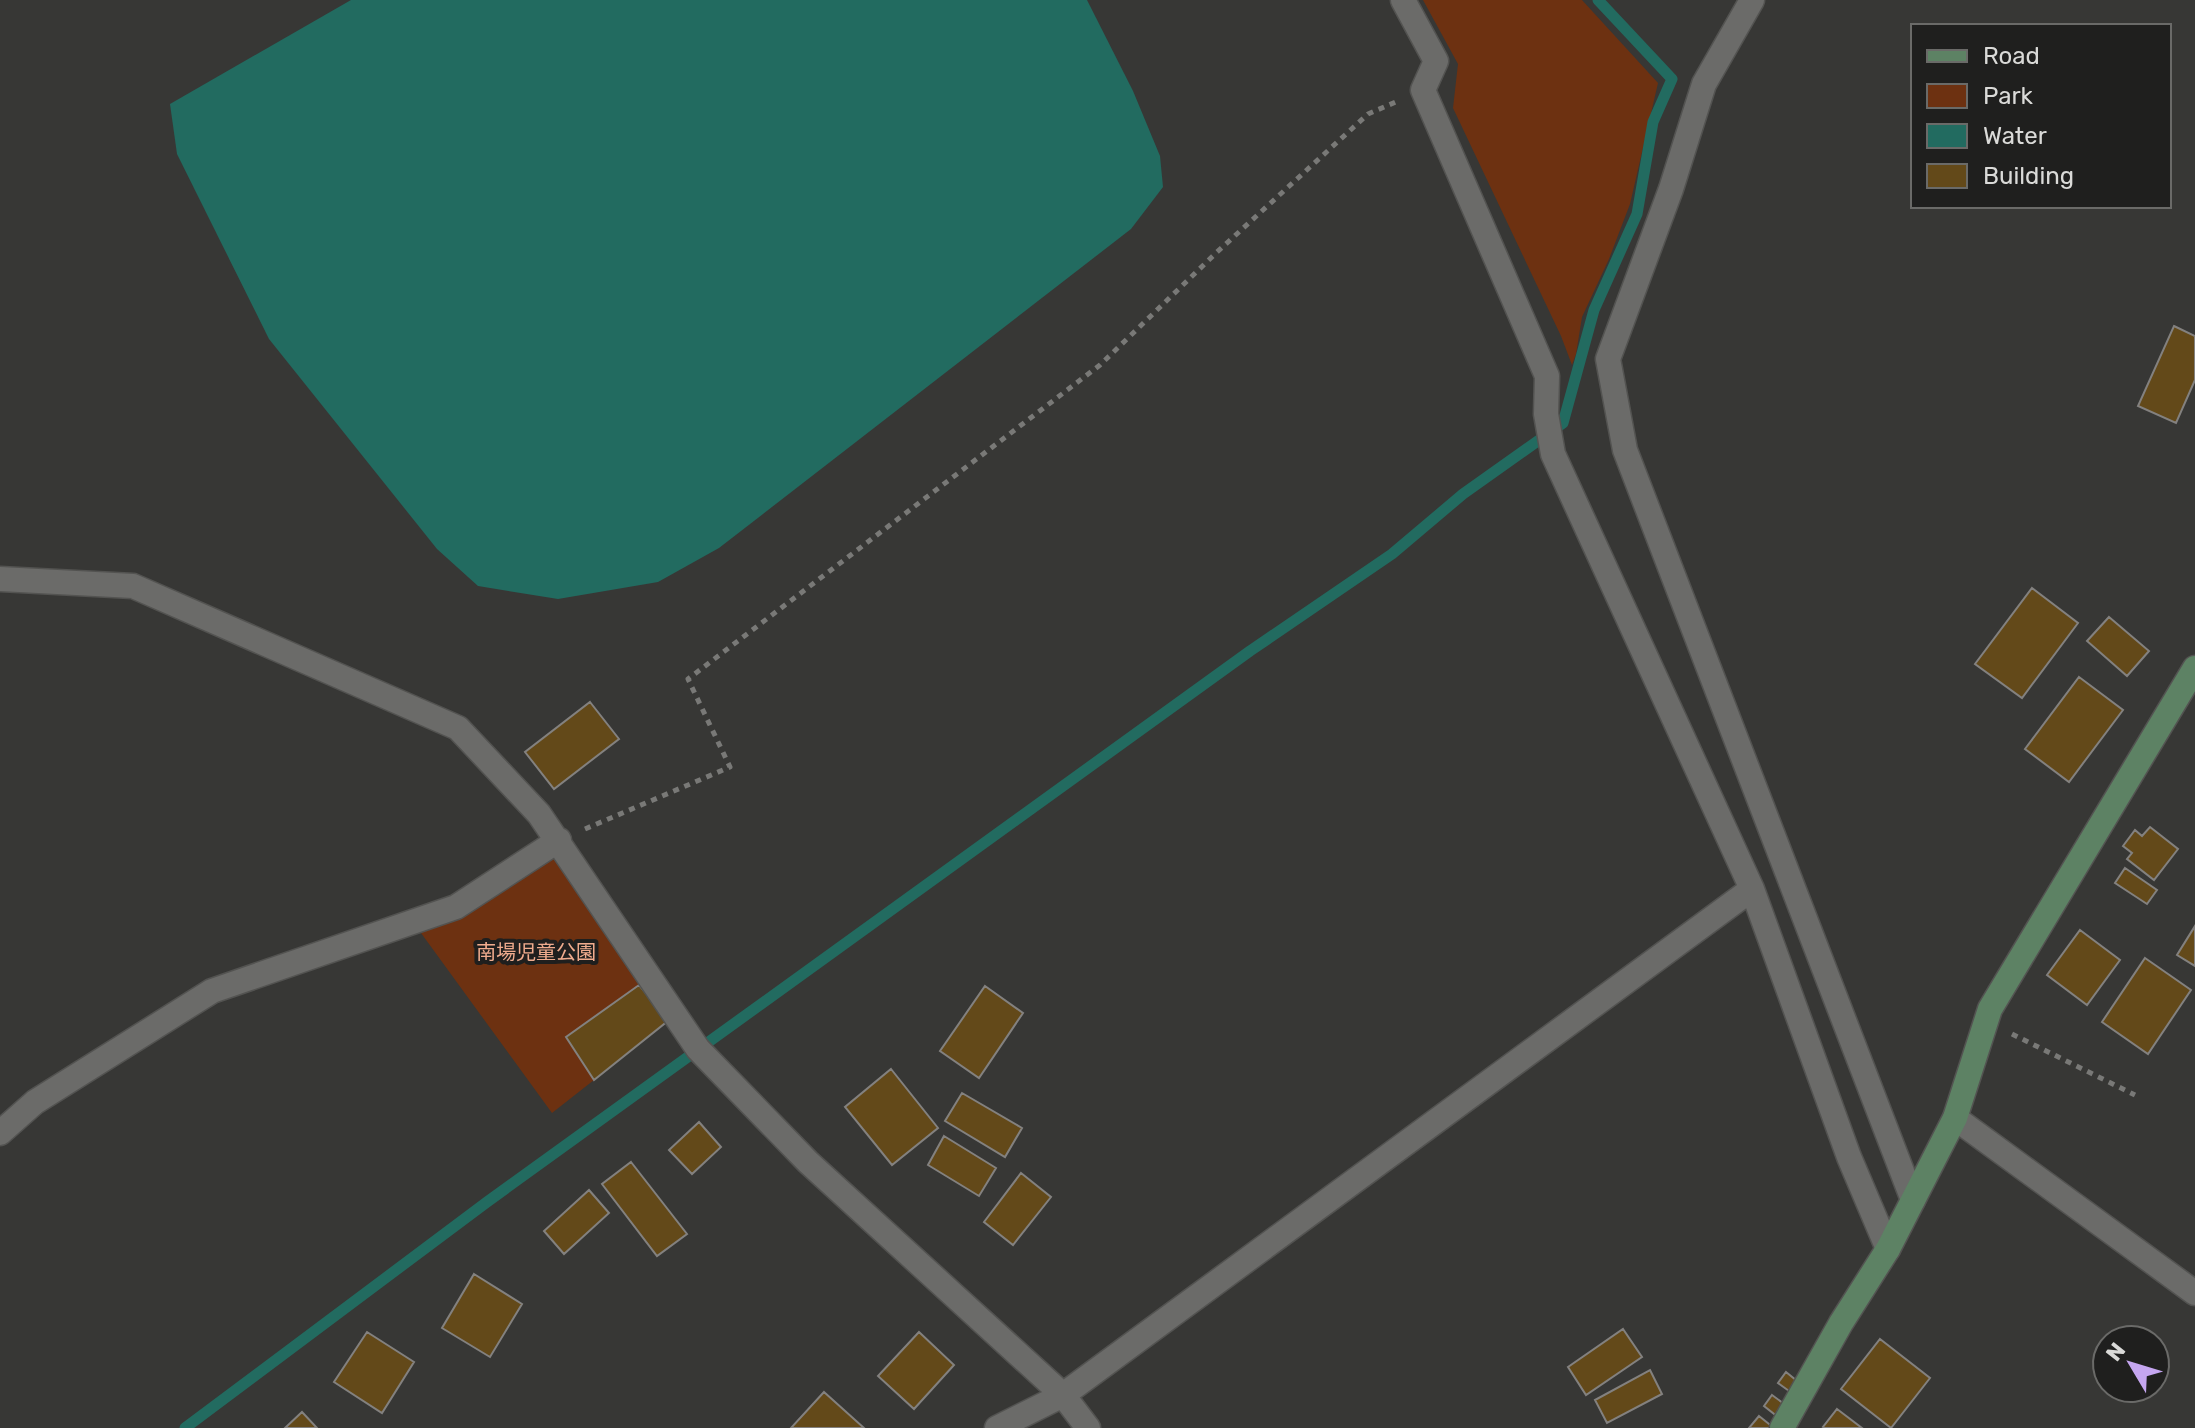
<svg xmlns="http://www.w3.org/2000/svg" width="2195" height="1428" font-family="Rubik,'Noto Sans JP',sans-serif">
<rect width="100%" height="100%" fill="#373735"/>
<path fill="#6d3111" d="M1423 0H1582L1658 83 1630 204 1609 259 1582 317 1576 354 1572 365 1561 336 1453 108 1458 64Z
M559 840 652 979 639 985 566 1037 594 1080 552 1113 413 922Z"/>
<path fill="#226b60" d="M351 0H1087L1133 91 1160 156 1163 187 1131 229 719 548 658 582 558 599 478 586 437 549 269 339 177 154 170 104Z"/>
<g fill="none" stroke-linecap="round" stroke-linejoin="round">
<path stroke="#226b60" stroke-width="11" d="M185 1428 487 1202 1250 651 1392 554 1463 494 1563 423 1594 310 1637 214 1653 122 1672 79 1598 0"/>
</g>
<path fill="#634919" stroke="#83817f" stroke-width="2" d="M2174 326 2195 336V380L2176 423 2138 406Z
M2032 588 2078 623 2022 698 1975 664Z
M2109 617 2149 651 2127 676 2087 641Z
M2079 677 2123 710 2069 782 2025 749Z
M590 702 619 739 554 789 525 752Z
M2150 827 2178 849 2154 880 2127 859 2132 853 2123 846 2135 830 2142 836Z
M2125 868 2157 890 2147 904 2115 883Z
M2195 926V966L2177 955Z
M2080 930 2120 960 2087 1005 2047 975Z
M2145 958 2191 990 2148 1054 2102 1022Z
M639 985 669 1020 594 1080 566 1037Z
M985 986 1023 1013 979 1078 940 1051Z
M891 1069 938 1128 892 1165 845 1107Z
M962 1093 1022 1128 1005 1157 945 1121Z
M699 1122 721 1147 692 1174 669 1150Z
M944 1136 996 1168 979 1196 928 1165Z
M631 1162 687 1234 657 1256 602 1184Z
M1021 1173 1051 1197 1013 1245 984 1222Z
M589 1190 609 1213 564 1254 544 1231Z
M474 1274 522 1304 490 1357 442 1328Z
M1623 1329 1642 1357 1586 1395 1568 1367Z
M367 1332 414 1362 382 1413 334 1382Z
M919 1332 954 1365 914 1409 878 1376Z
M1880 1339 1930 1378 1891 1428 1841 1389Z
M1650 1370 1662 1394 1607 1423 1595 1400Z
M1786 1372 1797 1381 1789 1391 1778 1383Z
M824 1392 864 1428H791Z
M1772 1395 1787 1406 1778 1417 1764 1406Z
M1837 1409 1862 1428H1825L1823 1427Z
M302 1412 317 1428H285Z
M1759 1416 1774 1428H1749Z"/>
<g fill="none" stroke-linecap="round" stroke-linejoin="round">
<g stroke="#535351" stroke-width="27">
<path id="street" d="M1403 0 1436 61 1423 90 1547 376 1546 414 1553 454 1752 889 1849 1157 1888 1249
M1752 0 1704 84 1671 189 1608 359 1625 450 1913 1200
M0 579 133 586 458 728 539 814 698 1049 808 1162 1063 1395 1088 1428
M1955 1118 2195 1293
M0 1133 35 1102 212 991 456 907 559 840
M997 1428 1063 1395 1752 889"/>
</g>
<g stroke="#535351" stroke-width="27">
<path id="secondary" d="M1782 1428 1841 1323 1888 1249 1955 1118 1990 1009 2195 668"/>
</g>
<path stroke="#797977" stroke-width="5" stroke-dasharray="6 6" stroke-linecap="butt" d="M585 829 730 767 688 679 1100 365 1216 253 1368 114 1398 101
M2012 1034 2135 1095"/>
<use href="#street" stroke="#6b6b69" stroke-width="24"/>
<use href="#secondary" stroke="#5d8264" stroke-width="24"/>
</g>
<g text-anchor="middle" stroke-width="8" stroke-linejoin="round" paint-order="stroke">
<g font-size="20" fill="#f0ac8e" stroke="#1f1f1e">
<text x="536" y="959">南場児童公園</text>
</g>
</g>
<rect x="1911" y="24" width="260" height="184" fill="#1f1f1e" stroke="#6a6a68" stroke-width="2"/>
<rect x="1927" y="50" width="40" height="12" fill="#5d8264" stroke="#6a6a68" stroke-width="2"/>
<text x="1983" y="64" font-size="24" fill="#dadad8">Road</text>
<rect x="1927" y="84" width="40" height="24" fill="#6d3111" stroke="#6a6a68" stroke-width="2"/>
<text x="1983" y="104" font-size="24" fill="#dadad8">Park</text>
<rect x="1927" y="124" width="40" height="24" fill="#226b60" stroke="#6a6a68" stroke-width="2"/>
<text x="1983" y="144" font-size="24" fill="#dadad8">Water</text>
<rect x="1927" y="164" width="40" height="24" fill="#634919" stroke="#6a6a68" stroke-width="2"/>
<text x="1983" y="184" font-size="24" fill="#dadad8">Building</text>
<g transform="translate(2131 1364) rotate(308)"><circle r="38" fill="#1f1f1e" stroke="#6a6a68" stroke-width="2"/>
<path d="M0-6L14 30L0 20L-14 30Z" fill="#c5a6f0"/>
<text y="-12" font-size="22" font-weight="bold" text-anchor="middle" fill="#dadad8">N</text>
</g>
</svg>
